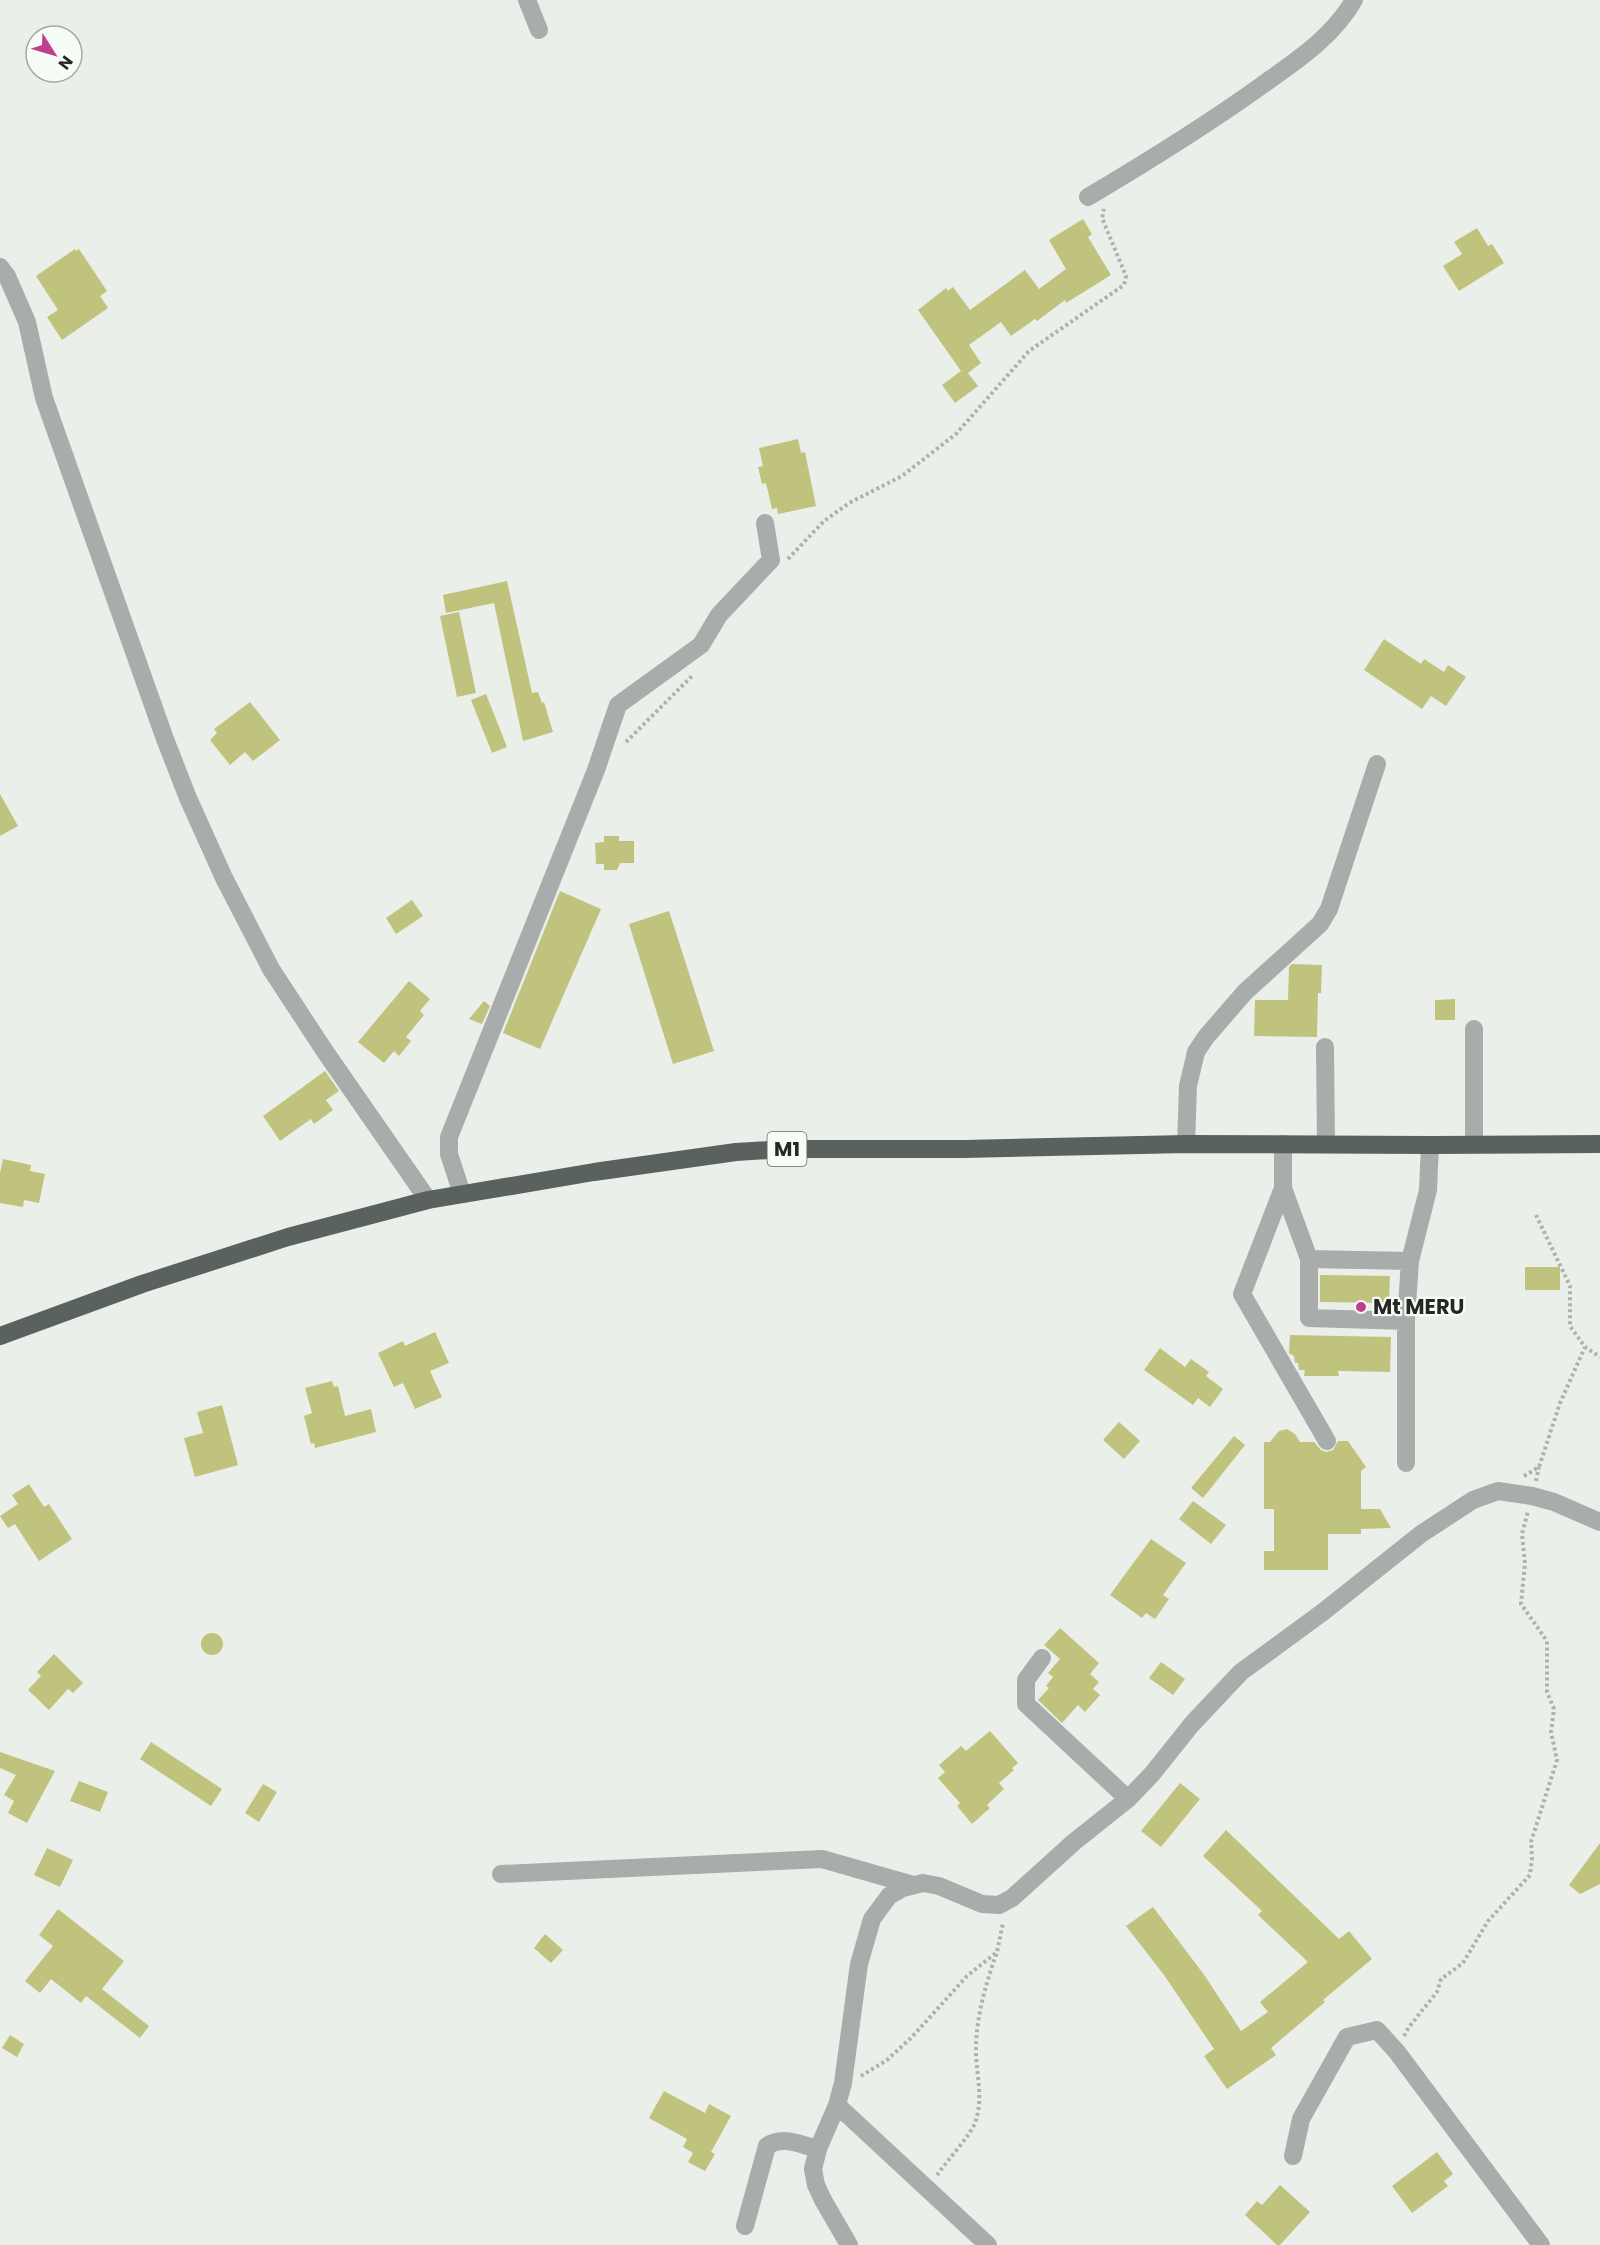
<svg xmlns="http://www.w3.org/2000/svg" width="1600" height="2245" font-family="Poppins,sans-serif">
<rect width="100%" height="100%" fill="#eaf0e9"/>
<path fill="#c0c37d" d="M1083 219 1092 234 1088 237 1111 275 1066 303 1065 300 1037 321 1035 319 1011 336 1001 322 969 345 981 363 968 373 978 386 955 403 942 385 961 371 918 310 946 288 948 291 953 287 970 310 1025 270 1039 289 1066 269 1049 240Z
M1477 228 1488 246 1492 244 1504 263 1459 291 1443 266 1462 254 1454 242Z
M75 249 76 251 79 249 107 291 100 296 108 308 62 340 47 317 58 310 36 276Z
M798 439 801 453 805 452 816 506 778 514 777 508 772 509 766 483 762 484 758 467 763 466 759 448Z
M507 581 532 693 538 692 542 703 544 702 553 732 523 741 494 603 446 613 443 595Z
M459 612 476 693 457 697 440 616Z
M1384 639 1421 664 1424 659 1444 672 1448 665 1466 677 1446 706 1431 696 1422 709 1364 670Z
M486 694 507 747 492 753 471 700Z
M250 702 280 740 253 761 245 752 230 765 210 740 217 733 214 729Z
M0 794 18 826 0 836Z
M604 836H619V841H634V863H620L617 870H604V864H596L595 843 604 842Z
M560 891 601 909 540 1049 503 1033Z
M412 900 423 916 396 934 386 918Z
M669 911 714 1051 673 1064 629 924Z
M1292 964 1322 965 1321 993H1318L1317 1037 1254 1036 1255 1000H1288L1289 967Z
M409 981 430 999 420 1011 424 1015 406 1037 411 1041 399 1056 394 1051 384 1063 358 1042Z
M1455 999V1020H1435V1000Z
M484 1001 490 1006 482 1024 469 1019Z
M325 1071 339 1091 326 1100 333 1110 314 1124 311 1119 280 1141 263 1116Z
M3 1159 31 1165 30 1171 45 1174 39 1203 24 1200 23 1207 0 1203V1173Z
M1525 1267H1560V1290H1525Z
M1320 1275 1390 1276 1389 1303 1320 1302Z
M435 1332 449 1363 430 1371 442 1397 415 1409 403 1383 394 1387 378 1353 403 1341 405 1346Z
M1290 1335 1391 1337 1390 1372 1338 1371 1339 1376H1304L1305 1370H1299L1298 1363H1295L1294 1356 1289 1353Z
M1160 1348 1185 1367 1191 1359 1209 1372 1206 1376 1223 1389 1210 1407 1198 1398 1193 1405 1144 1370Z
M332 1381 334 1387 338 1386 345 1416 371 1409 376 1432 315 1448 314 1443 311 1444 304 1416 312 1413 305 1388Z
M222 1405 238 1465 195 1477 184 1438 203 1433 197 1412Z
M1119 1422 1140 1441 1124 1459 1103 1440Z
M1287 1429 1295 1434 1300 1442H1314L1321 1450 1326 1452 1333 1450 1338 1441H1348L1366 1467 1361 1471V1509H1380L1391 1528 1361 1529V1534H1328V1570H1264V1551H1274V1509H1264V1442H1270L1279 1431Z
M1234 1436 1245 1445 1203 1498 1191 1488Z
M29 1484 44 1507 49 1504 72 1539 39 1561 15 1524 8 1528 0 1516 18 1504 12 1495Z
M1193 1501 1226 1525 1211 1544 1179 1519Z
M1151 1539 1186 1563 1163 1595 1169 1599 1155 1619 1146 1613 1142 1618 1110 1595Z
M1060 1628 1099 1663 1090 1674 1099 1682 1093 1689 1100 1695 1085 1712 1078 1705 1062 1723 1038 1700 1049 1688 1046 1686 1053 1677 1048 1673 1060 1659 1044 1645Z
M201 1644a11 11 0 1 1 22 0a11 11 0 1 1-22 0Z
M54 1654 83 1683 73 1693 68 1689 49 1710 28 1690 41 1676 37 1672Z
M1161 1662 1185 1679 1173 1695 1149 1678Z
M990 1731 1018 1763 1012 1768 1014 1770 999 1783 1004 1789 987 1805 990 1808 972 1824 957 1806 960 1803 938 1778 945 1772 939 1765 961 1746 966 1751Z
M151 1742 222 1789 211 1806 140 1759Z
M0 1752 55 1771 27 1823 8 1813 14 1801 4 1795 16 1775 0 1768Z
M79 1781 108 1792 100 1812 70 1801Z
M1180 1783 1200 1799 1161 1847 1141 1831Z
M263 1784 277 1792 259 1822 245 1813Z
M1226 1830 1339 1939 1349 1931 1372 1959 1323 2000 1325 2002 1271 2048 1276 2055 1227 2089 1204 2056 1214 2049 1164 1975 1126 1926 1153 1907 1205 1976 1241 2031 1268 2012 1260 2002 1308 1962 1258 1915 1262 1911 1203 1856Z
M1600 1843V1884L1580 1894 1569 1885Z
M47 1848 73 1860 60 1887 34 1875Z
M58 1909 124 1961 102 1989 149 2026 140 2038 86 1996 81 2003 51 1979 40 1993 25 1981 53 1946 39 1935Z
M545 1934 563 1950 551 1963 534 1948Z
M10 2035 24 2044 17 2057 2 2048Z
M664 2091 705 2113 709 2104 731 2116 711 2152 715 2154 705 2171 688 2162 693 2153 683 2147 687 2139 649 2118Z
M1437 2152 1453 2174 1444 2181 1448 2186 1412 2213 1392 2186Z
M1280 2185 1310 2212 1280 2245H1277L1245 2215 1257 2201 1262 2205Z"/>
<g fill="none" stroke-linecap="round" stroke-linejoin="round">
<path stroke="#aeb2ad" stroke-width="4" stroke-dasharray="3 3" stroke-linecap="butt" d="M788 559 824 521 849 503 902 476 956 434 1029 351 1124 285 1126 276 1102 218 1104 209
M626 742 693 675
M1536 1215 1570 1286V1326L1585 1347 1600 1357
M1524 1476 1539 1467 1560 1403 1585 1347
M1536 1481 1539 1467
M1404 2036 1409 2027 1437 1992 1441 1979 1463 1963 1488 1921 1530 1875 1532 1858 1531 1842 1557 1760 1551 1732 1554 1709 1547 1692V1641L1521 1604 1525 1563 1522 1534 1528 1511
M861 2076 887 2060 912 2037 967 1976 997 1952 1003 1923
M937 2175C947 2161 969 2137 975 2123 984 2098 976 2075 976 2050 976 2017 986 1983 997 1952"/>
<path stroke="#a8acab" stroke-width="18" d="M527 0 539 30
M1088 197C1147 162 1205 126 1261 86 1296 61 1332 38 1354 0
M0 267 7 276 27 322 44 398 165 739 188 798 224 878 271 969 324 1050 428 1200
M1474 1029V1144
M1325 1047 1326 1144
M1186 1144 1188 1086 1196 1052 1206 1037 1245 992 1320 924 1329 909 1377 764
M1283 1144V1188L1309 1259 1410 1261 1428 1190 1430 1145
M1283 1188 1242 1294 1327 1441
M462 1194 449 1154V1137L596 770 618 705 701 645 719 615 771 560 765 523
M1309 1259V1318L1406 1321 1410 1261
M1406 1321V1463
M1042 1658 1026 1680V1704L1128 1799
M501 1874 822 1859 913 1885
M837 2105 988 2245
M1293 2156 1301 2119 1347 2037 1377 2030 1397 2052 1541 2245
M745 2226 767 2146C783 2135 801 2145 818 2149
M849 2245 823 2200 816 2185 813 2169 818 2149 837 2105 843 2083 859 1964 872 1919 889 1896 903 1888 923 1883 939 1886 982 1904 999 1905 1012 1898 1074 1842 1128 1799 1152 1774 1192 1724 1241 1672 1323 1612 1421 1534 1473 1500 1498 1491 1532 1496 1554 1502 1600 1522"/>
<path stroke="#5a625f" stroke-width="18" d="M0 1336 142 1284 288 1237 428 1200 594 1172 736 1152 785 1149H964L1186 1144 1430 1145 1600 1144"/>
</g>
<circle fill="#be408d" stroke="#f7fdf6" stroke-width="2" cx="1361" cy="1307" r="6"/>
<g text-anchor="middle" stroke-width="4.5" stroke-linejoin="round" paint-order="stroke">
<rect fill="#f7fdf6" stroke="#656864" stroke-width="1.5" x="767.5" y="1132" width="39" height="34" rx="4.5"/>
<g font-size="20" font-weight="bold" fill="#262826">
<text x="787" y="1156">M1</text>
</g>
<g font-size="21" font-weight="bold" fill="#262826" stroke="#f7fdf6" text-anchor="start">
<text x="1373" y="1314">Mt MERU</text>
</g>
</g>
<g transform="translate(54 54) rotate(127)"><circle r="28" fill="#f7fdf6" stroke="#a3a8a3" stroke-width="1.5"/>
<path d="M0-4.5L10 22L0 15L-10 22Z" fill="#be408d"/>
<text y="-9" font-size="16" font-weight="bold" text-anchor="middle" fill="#262826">N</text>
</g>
</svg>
